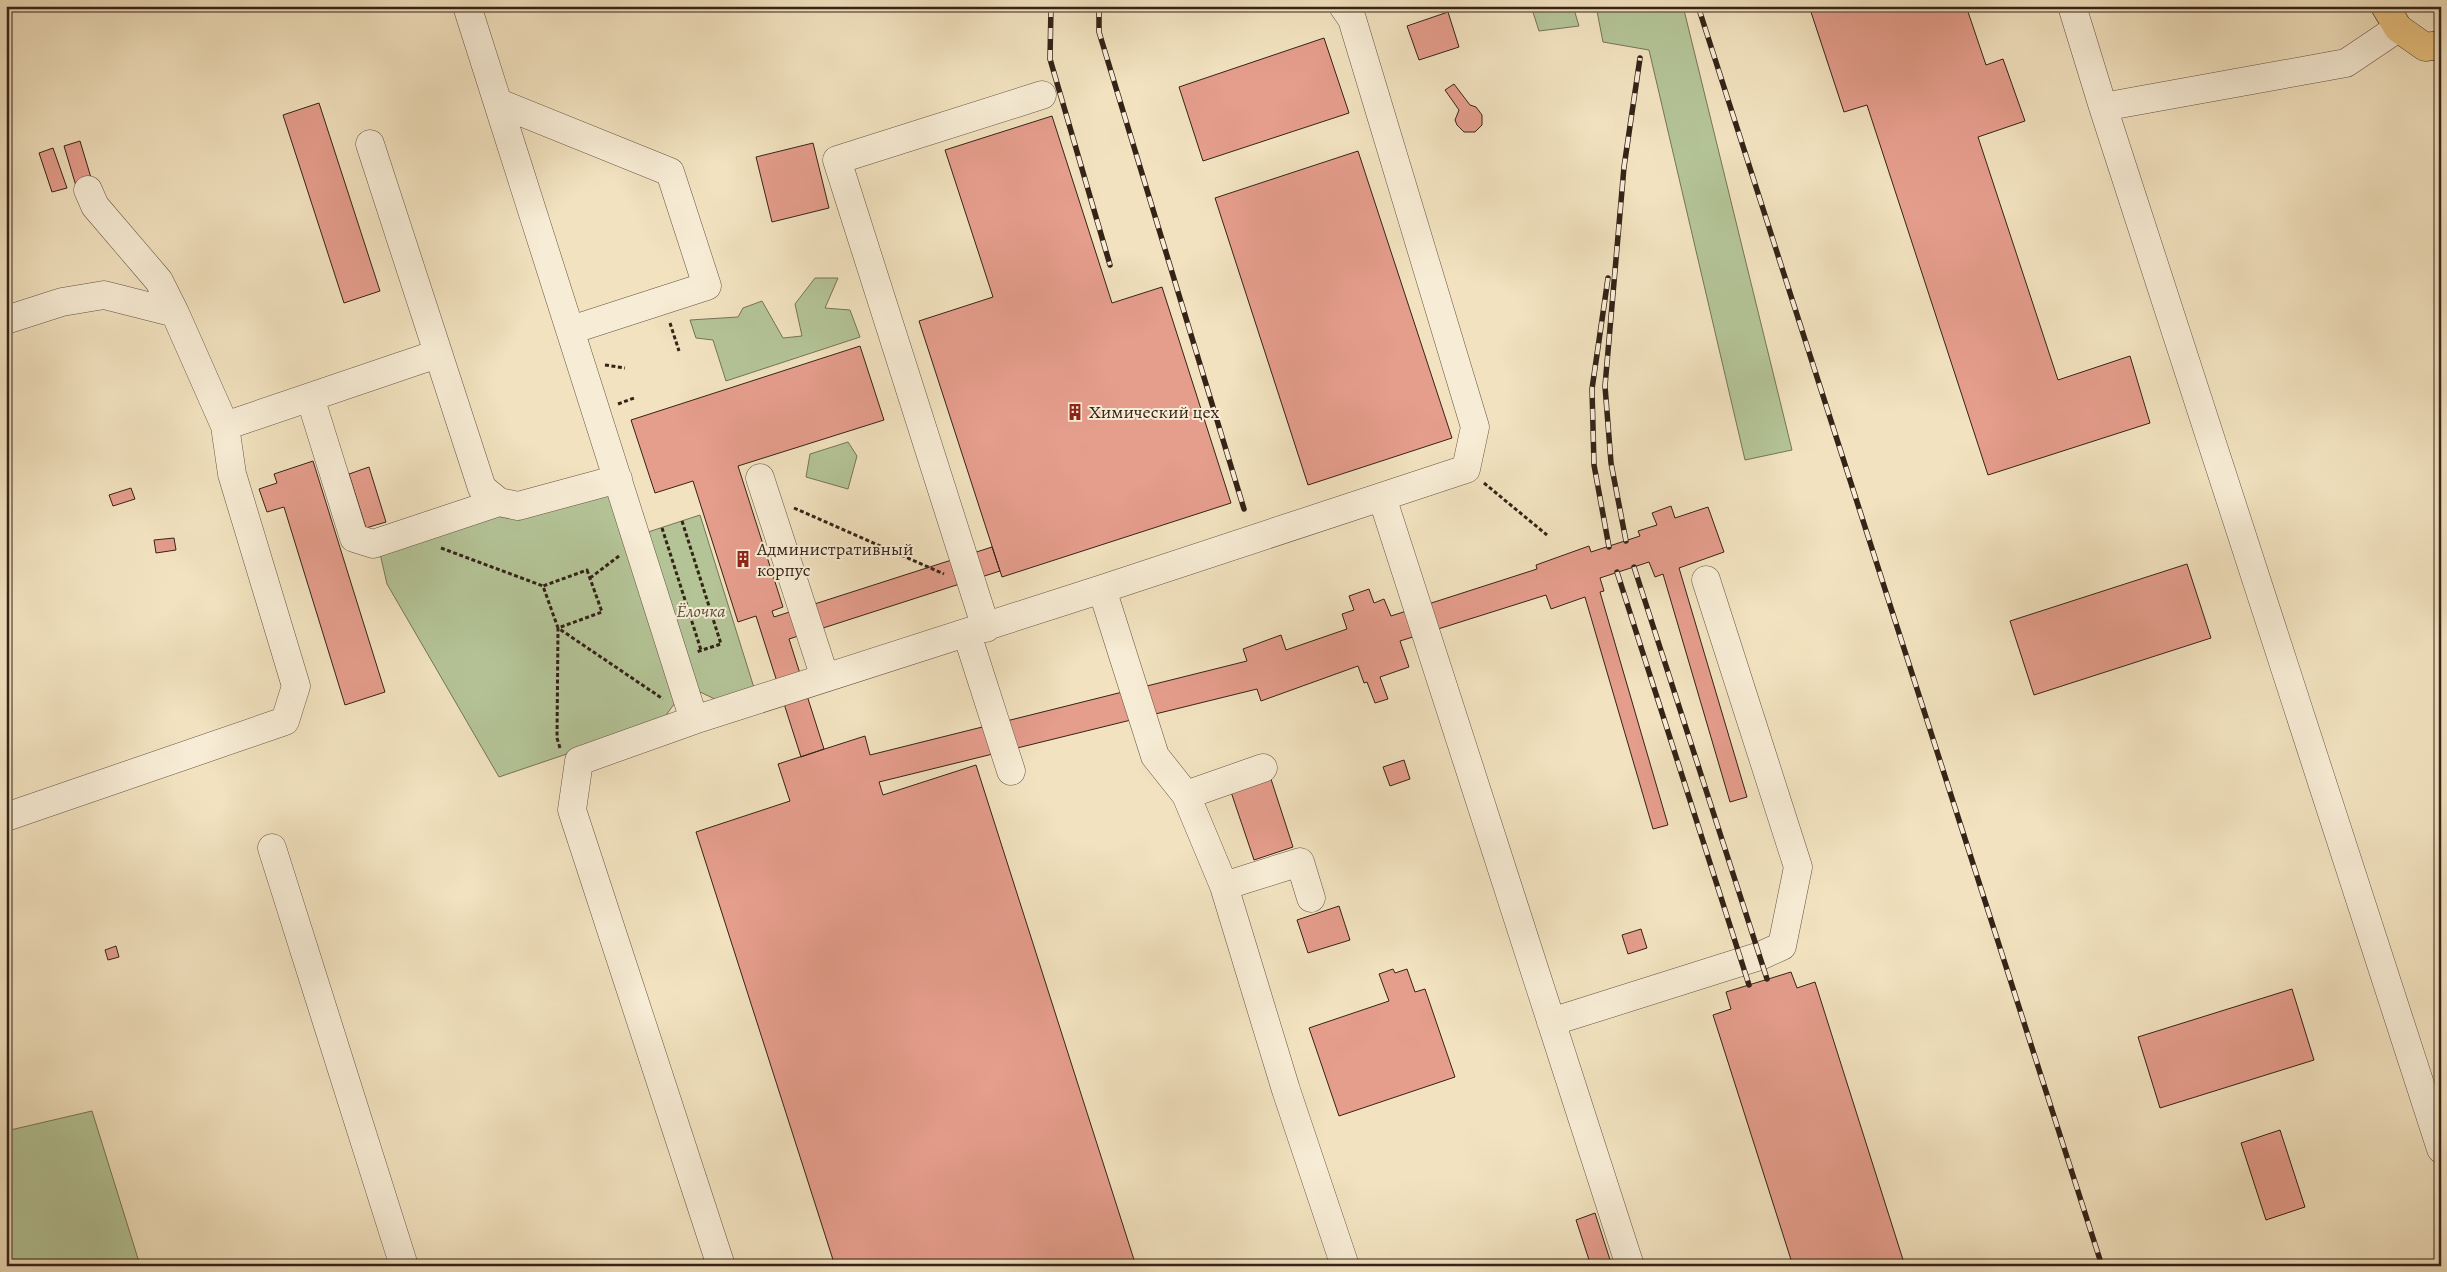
<svg xmlns="http://www.w3.org/2000/svg" width="2447" height="1272" font-family="Alegreya,serif">
<rect width="100%" height="100%" fill="#f2e2bf"/>
<filter id="stains"><feTurbulence type="fractalNoise" baseFrequency=".004" numOctaves="4"/><feColorMatrix values="0 0 0 0 .2 0 0 0 0 .09 0 0 0 0 .02 0 0 0 .5 -.17"/></filter>
<radialGradient id="worn" r=".72"><stop offset=".6" stop-color="#630" stop-opacity="0"/><stop offset="1" stop-color="#630" stop-opacity=".3"/></radialGradient>
<path fill="#b4c497" stroke="#747458" d="M1531 6H1573L1579 26 1539 31Z
M1596 6H1683L1792 450 1745 460 1649 50 1603 42Z
M815 278H838L825 308 850 310 860 337 726 381 713 340 696 338 690 320 738 317 743 308 762 301 783 338 802 336 795 304Z
M848 442 857 456 848 489 806 477 810 454Z
M613 487 680 696 661 722 499 777 387 584 379 549 486 512Z
M700 515 755 691 723 703 698 691 648 532Z
M92 1111 139 1262 127 1266H6V1131Z"/>
<path fill="#e59d8c" stroke="#352318" d="M1809 6H1966L1986 65 2003 59 2025 121 1978 137 2058 380 2130 356 2150 423 1988 475 1867 105 1844 112Z
M1448 12 1459 47 1419 60 1407 26Z
M1324 38 1349 113 1203 161 1179 87Z
M1454 84 1470 105 1476 107 1482 115V125L1475 132H1464L1457 125 1455 120 1459 110 1445 90Z
M319 103 380 291 344 303 283 115Z
M1052 116 1112 303 1162 287 1231 503 1002 577 919 321 993 297 945 150Z
M80 141 92 181 76 186 64 146Z
M813 143 829 208 772 222 756 157Z
M53 148 67 188 52 192 39 153Z
M1358 151 1452 438 1308 485 1215 198Z
M860 346 884 420 738 466 783 607 772 611 774 617 992 547 1000 571 789 639 824 749 801 757 756 616 738 622 693 481 655 493 631 420Z
M313 461 385 692 345 705 284 507 267 512 259 489 277 483 274 474Z
M369 467 386 522 366 528 349 474Z
M131 488 135 499 113 506 109 495Z
M1671 506 1675 518 1708 507 1724 552 1679 568 1747 797 1730 802 1663 574 1655 577 1649 562 1600 578 1604 591 1600 592 1668 825 1653 829 1585 597 1551 609 1546 595 1400 641 1409 667 1380 677 1388 699 1375 703 1367 682 1364 683 1358 666 1261 701 1257 689 879 782 883 795 976 765 1136 1266H835L696 832 790 801 778 764 865 736 870 755 1247 661 1243 649 1281 635 1286 650 1347 629 1342 614 1354 610 1349 596 1369 589 1374 603 1384 599 1391 616 1537 569 1536 565 1589 546 1591 552 1640 536 1638 531 1657 525 1652 513Z
M174 538 176 550 156 553 154 540Z
M2187 564 2211 638 2034 695 2010 621Z
M1404 760 1410 779 1390 786 1383 767Z
M1270 776 1293 847 1254 860 1230 789Z
M1339 906 1350 940 1308 953 1297 920Z
M1641 929 1647 948 1628 954 1622 935Z
M116 946 119 957 108 960 105 950Z
M1393 969 1395 973 1407 969 1415 992 1425 989 1455 1077 1339 1116 1309 1028 1389 1001 1379 974Z
M1791 972 1797 988 1815 982 1905 1266H1793L1713 1015 1731 1009 1726 992Z
M2292 989 2314 1060 2160 1108 2138 1037Z
M2280 1130 2305 1207 2266 1220 2241 1143Z
M1595 1213 1612 1266H1591L1576 1220Z"/>
<g fill="none" stroke-linecap="round" stroke-linejoin="round">
<g stroke="#645342" stroke-width="29">
<path id="minor" d="M467 6 694 720 1102 589 1155 756 1186 795 1224 886 1286 1090 1345 1266
M2072 6 2103 107 2441 1149
M499 103 670 172 707 286 571 330
M2103 107 2346 63 2398 28
M370 144 482 488 499 502 518 506 618 479
M6 320 62 302 104 295 175 313
M310 397 354 538 373 544 499 502
M225 426 437 354
M760 478 825 678
M1382 497 1630 1266
M1102 589 1466 469 1475 427 1352 19 1343 6
M986 628 837 160 1042 95
M967 634 1011 771
M694 720 579 761 572 810 721 1266
M1186 795 1263 768
M6 817 285 721 296 686 232 474 225 426 175 313 159 281 95 206 88 190
M272 848 404 1266
M1224 886 1300 862 1311 898
M1551 1022 1760 956 1782 946 1798 867 1706 580"/>
</g>
<g stroke="#352318" stroke-width="29">
<path id="major" d="M2385 6 2398 28 2425 47 2441 45"/>
</g>
<path stroke="#352318" stroke-width="3" stroke-dasharray="4 2.5" stroke-linecap="butt" d="M670 323 679 351
M605 365 625 368
M618 404 634 398
M1484 483 1547 535
M794 508 944 574
M682 521 721 644 696 652
M662 528 701 650
M441 548 543 586
M587 570 602 612 558 628 543 586Z
M590 578 619 556
M560 748 557 738 558 628 663 699"/>
<use href="#minor" stroke="#f7ecd5" stroke-width="28"/>
<use href="#major" stroke="#e9c180" stroke-width="28"/>
<g stroke="#352318" stroke-width="5.5">
<path id="rail" d="M1051 6 1050 59 1110 265
M1099 6V32L1244 509
M1698 6 2102 1266
M1608 278 1592 389 1594 465 1609 547
M1626 541 1611 463 1605 386 1624 167 1640 58
M1634 567 1767 979
M1617 572 1749 985"/>
</g>
<use href="#rail" stroke="#f7ecd5" stroke-width="4" stroke-dasharray="11" stroke-linecap="butt"/>
</g>
<defs>
<g id="building-bare" transform="scale(1.35)"><path d="M-4-6H4V6H1V3H-1V6H-4ZM-2.5-4.3h1.7v1.8h-1.7ZM.8-4.3h1.7v1.8H.8ZM-2.5-1h1.7V.8h-1.7ZM.8-1h1.7V.8H.8Z" fill="#8f2418" stroke="#f7ecd5" stroke-width="2.5" paint-order="stroke"/></g>
</defs>
<g fill-rule="evenodd">
<use href="#building-bare" x="1075" y="412"/>
<use href="#building-bare" x="743" y="559"/>
</g>
<g text-anchor="middle" stroke-width="4" stroke-linejoin="round" paint-order="stroke">
<g font-size="18" fill="#352318" stroke="#f7ecd5" text-anchor="start">
<text x="1089" y="418">Химический цех</text>
<text x="757" y="555">Административный<tspan x="757" dy="21">корпус</tspan></text>
</g>
<g font-size="18" font-style="italic" fill="#5b533e" stroke="#f7ecd5">
<text x="701" y="617">Ёлочка</text>
</g>
</g>
<rect width="2447" height="1272" fill="none" stroke="#f2e2bf" stroke-width="25"/>
<rect x="8" y="8" width="2432" height="1257" fill="none" stroke="#352318" stroke-width="2.5"/>
<rect x="12" y="12" width="2422" height="1247" fill="none" stroke="#352318"/>
<rect width="100%" height="100%" filter="url(#stains)"/>
<rect width="100%" height="100%" fill="url(#worn)"/>
</svg>
